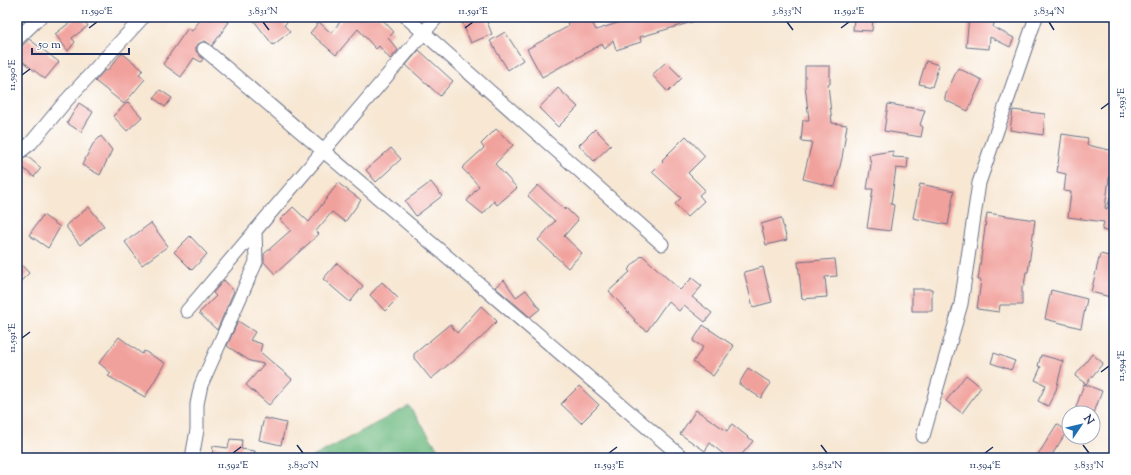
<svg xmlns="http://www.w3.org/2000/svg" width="1131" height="475" font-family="'Sorts Mill Goudy',serif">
<rect width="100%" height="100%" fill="#fff"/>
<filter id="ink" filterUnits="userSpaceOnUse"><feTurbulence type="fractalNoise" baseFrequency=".025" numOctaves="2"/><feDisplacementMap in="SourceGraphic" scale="8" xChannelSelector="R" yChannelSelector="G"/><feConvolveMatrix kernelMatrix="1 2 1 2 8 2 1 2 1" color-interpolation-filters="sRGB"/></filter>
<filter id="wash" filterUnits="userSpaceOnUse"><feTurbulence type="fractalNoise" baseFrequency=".012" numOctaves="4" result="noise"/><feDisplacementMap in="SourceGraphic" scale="16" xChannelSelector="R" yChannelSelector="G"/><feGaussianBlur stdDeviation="0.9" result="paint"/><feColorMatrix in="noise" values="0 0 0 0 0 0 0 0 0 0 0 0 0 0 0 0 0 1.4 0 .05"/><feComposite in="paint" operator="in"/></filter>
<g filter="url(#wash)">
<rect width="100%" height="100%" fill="#f7e7d3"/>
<path fill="#72bc84" stroke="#467671" d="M409 406 444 458H311Z"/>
<g id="blocks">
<path fill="#f1a19c" d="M77 17H81L88 26 72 38 75 42 68 51 55 34Z
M202 17H222L229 22 212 46 205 41 198 44 196 47V51L203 59 201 62 194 58 181 77 163 64 188 28 192 31Z
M251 17H293L284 25 290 32 273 45Z
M344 17H380L394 32 388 38 398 50 390 59 379 46 376 49 358 29 336 55 310 33 319 22 331 33Z
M474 17H485L492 34 471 43 462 22Z
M564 17H589L596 30 636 17H698L699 20 640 37 641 42 616 50 613 40 605 49 602 44 542 77 527 49 569 26Z
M854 17H873L872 31 853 30Z
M969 17H996L993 27 1014 38 1010 47 990 37 989 49 966 47Z
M505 32 523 60 508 70 490 41Z
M29 39 59 62 45 79 17 57V51Z
M419 50 453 81 440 96 406 65Z
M122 53 143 70 139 74 145 79 124 104 95 81 105 70 107 71Z
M926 61 939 65 932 87 919 84Z
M666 62 682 78 668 92 652 75Z
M805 66H830V84H828L832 123 847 125 842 158 835 187 803 179 812 142 801 141 803 120H809L805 85Z
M958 68 982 80 968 111 945 100V96Z
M558 88 578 107 558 127 539 108Z
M160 90 172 98 165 107 154 98Z
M128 102 142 117 127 131 113 116Z
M79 103 93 112 81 132 67 123Z
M888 104 925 110 920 125 923 127 921 137 884 131Z
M1013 110 1045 114 1043 135 1010 130Z
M496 129 513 145 495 164 517 188 497 205 494 201 483 214 467 201 479 186 462 168 484 148 481 144Z
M595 129 611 145 594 161 579 145Z
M1062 134 1088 138 1087 145 1114 151V158L1109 179 1105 208 1107 209 1110 198H1114V233L1102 230 1104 222 1068 217 1071 192 1064 191 1066 174 1057 172Z
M101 136 112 150 100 175 82 165 93 144Z
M686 136 705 156 688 173 705 190 699 195 704 201 687 217 675 204 681 198 652 172 663 161 662 160Z
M391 148 401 159 376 182 366 170Z
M893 151V157L908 158 907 169 896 168 891 204 894 205 890 231 867 228 873 189H867L871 164 869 155 879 153Z
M27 156 41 168 34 177 17 163Z
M431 182 442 196 416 216 405 201Z
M338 183 361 200 345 222 332 212 316 231 319 234 275 274 264 262V254L291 230 280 220 293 207 309 222Z
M920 184 954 191 948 225 913 218Z
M538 185 565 210 566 208 578 220 564 236 582 253 568 268 538 240 555 221 528 196Z
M89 207 104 226 80 245 67 228V224Z
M987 213 1035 220 1028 272H1026L1024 286H1022V305H1000L999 312 977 309 981 280H978Z
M43 215 60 227 48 248 29 235Z
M781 218 787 240 766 245 761 224Z
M151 223 168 246 142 265 125 242Z
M190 236 207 254 192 270 174 252Z
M1100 254 1114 257V298L1091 292Z
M642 255 680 290 692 278 702 286 692 297 712 313 705 322 684 305 679 311 668 301 647 331 634 321 635 320 609 291 630 272 628 270Z
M835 259 837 276 825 277 827 297 802 299 798 262Z
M17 260 29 273 17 285Z
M337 263 363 286 350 302 323 279Z
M763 267 772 302 753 307 744 272Z
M224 280 234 291 217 330 199 313 216 296 213 293Z
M504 280 516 297 526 290 540 309 530 317 495 287Z
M382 282 398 298 385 311 370 295Z
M912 289H932V311H912Z
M1051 290 1087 299 1081 328 1045 319Z
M481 306 497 321 480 339H479L431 379 414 358V354L450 324 457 333Z
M238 321 255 332 250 340 262 344 260 352 292 379 269 405 246 385 264 364 250 361 227 346Z
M703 325 734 346 713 376 693 362 703 347 693 341Z
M119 337 142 354 144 351 165 363 145 397 108 376 111 373 99 363Z
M994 353 1015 361 1011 370 991 363Z
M1092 354 1103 363 1086 384 1075 376Z
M1041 355 1063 361 1056 390 1048 406 1038 401 1046 385 1035 380 1041 367 1038 366Z
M748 368 771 383 761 398 739 384Z
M966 375 981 387 962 413 946 401Z
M1084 384 1102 391 1094 413H1074Z
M579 386 599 405 581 423 561 404Z
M696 410 727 431 732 424 753 441 739 458H728L710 443 705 451 680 434Z
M264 418 286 423 281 445 259 440Z
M1057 424 1067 431 1050 458H1036Z
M230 439 242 440 241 449 255 451V458H212L213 446 228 448Z"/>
</g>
</g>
<g filter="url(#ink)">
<use href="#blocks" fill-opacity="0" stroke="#686f87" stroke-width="1"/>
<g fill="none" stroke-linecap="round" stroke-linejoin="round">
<g stroke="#686f87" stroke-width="15">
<path id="street" d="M406 17 662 244
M17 39 40 17
M204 49 683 458
M17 154 31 143 65 102 143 17
M187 311 437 17
M923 436 961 304 979 183 1036 17
M192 458 197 430V404L201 385 256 262 255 231"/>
</g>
<use href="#street" stroke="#fff" stroke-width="13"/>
</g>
</g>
<path fill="none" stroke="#1b2f5e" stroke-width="1.5" d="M263 22 269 30M787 22 793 30M1049 22 1054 30M89 28 97 22M465 28 473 22M841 28 849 22M22 75 30 69M1101 109 1109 103M22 338 30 332M1101 372 1109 366M297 445 303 453M821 445 827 453M1083 445 1089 453M233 453 241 447M609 453 617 447M985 453 993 447"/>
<rect width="1131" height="475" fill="none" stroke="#fff" stroke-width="44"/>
<g transform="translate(1081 425) rotate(55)"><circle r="19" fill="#ffffff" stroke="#a4acbf"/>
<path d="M0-3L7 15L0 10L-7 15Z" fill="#1f6fb2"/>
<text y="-6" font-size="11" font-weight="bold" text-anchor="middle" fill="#1b2f5e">N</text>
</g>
<path d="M32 48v6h97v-6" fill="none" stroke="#1b2f5e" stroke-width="2"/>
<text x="38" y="48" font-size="12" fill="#1b2f5e" stroke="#ffffff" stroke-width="3" paint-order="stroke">50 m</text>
<rect x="22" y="22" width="1087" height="431" fill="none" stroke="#1b2f5e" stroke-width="1.5"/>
<g font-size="10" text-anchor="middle" fill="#1b2f5e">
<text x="97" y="14">11.590°E</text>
<text x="263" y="14">3.831°N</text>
<text x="473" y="14">11.591°E</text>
<text x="787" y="14">3.833°N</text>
<text x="849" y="14">11.592°E</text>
<text x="1049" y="14">3.834°N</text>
<text transform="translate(11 75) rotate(-90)" y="4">11.590°E</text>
<text transform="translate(1120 103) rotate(-90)" y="4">11.593°E</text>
<text transform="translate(11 338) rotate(-90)" y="4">11.591°E</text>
<text transform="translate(1120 366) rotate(-90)" y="4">11.594°E</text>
<text x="233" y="468">11.592°E</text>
<text x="303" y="468">3.830°N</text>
<text x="609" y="468">11.593°E</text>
<text x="827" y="468">3.832°N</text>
<text x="985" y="468">11.594°E</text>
<text x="1089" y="468">3.833°N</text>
</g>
</svg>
